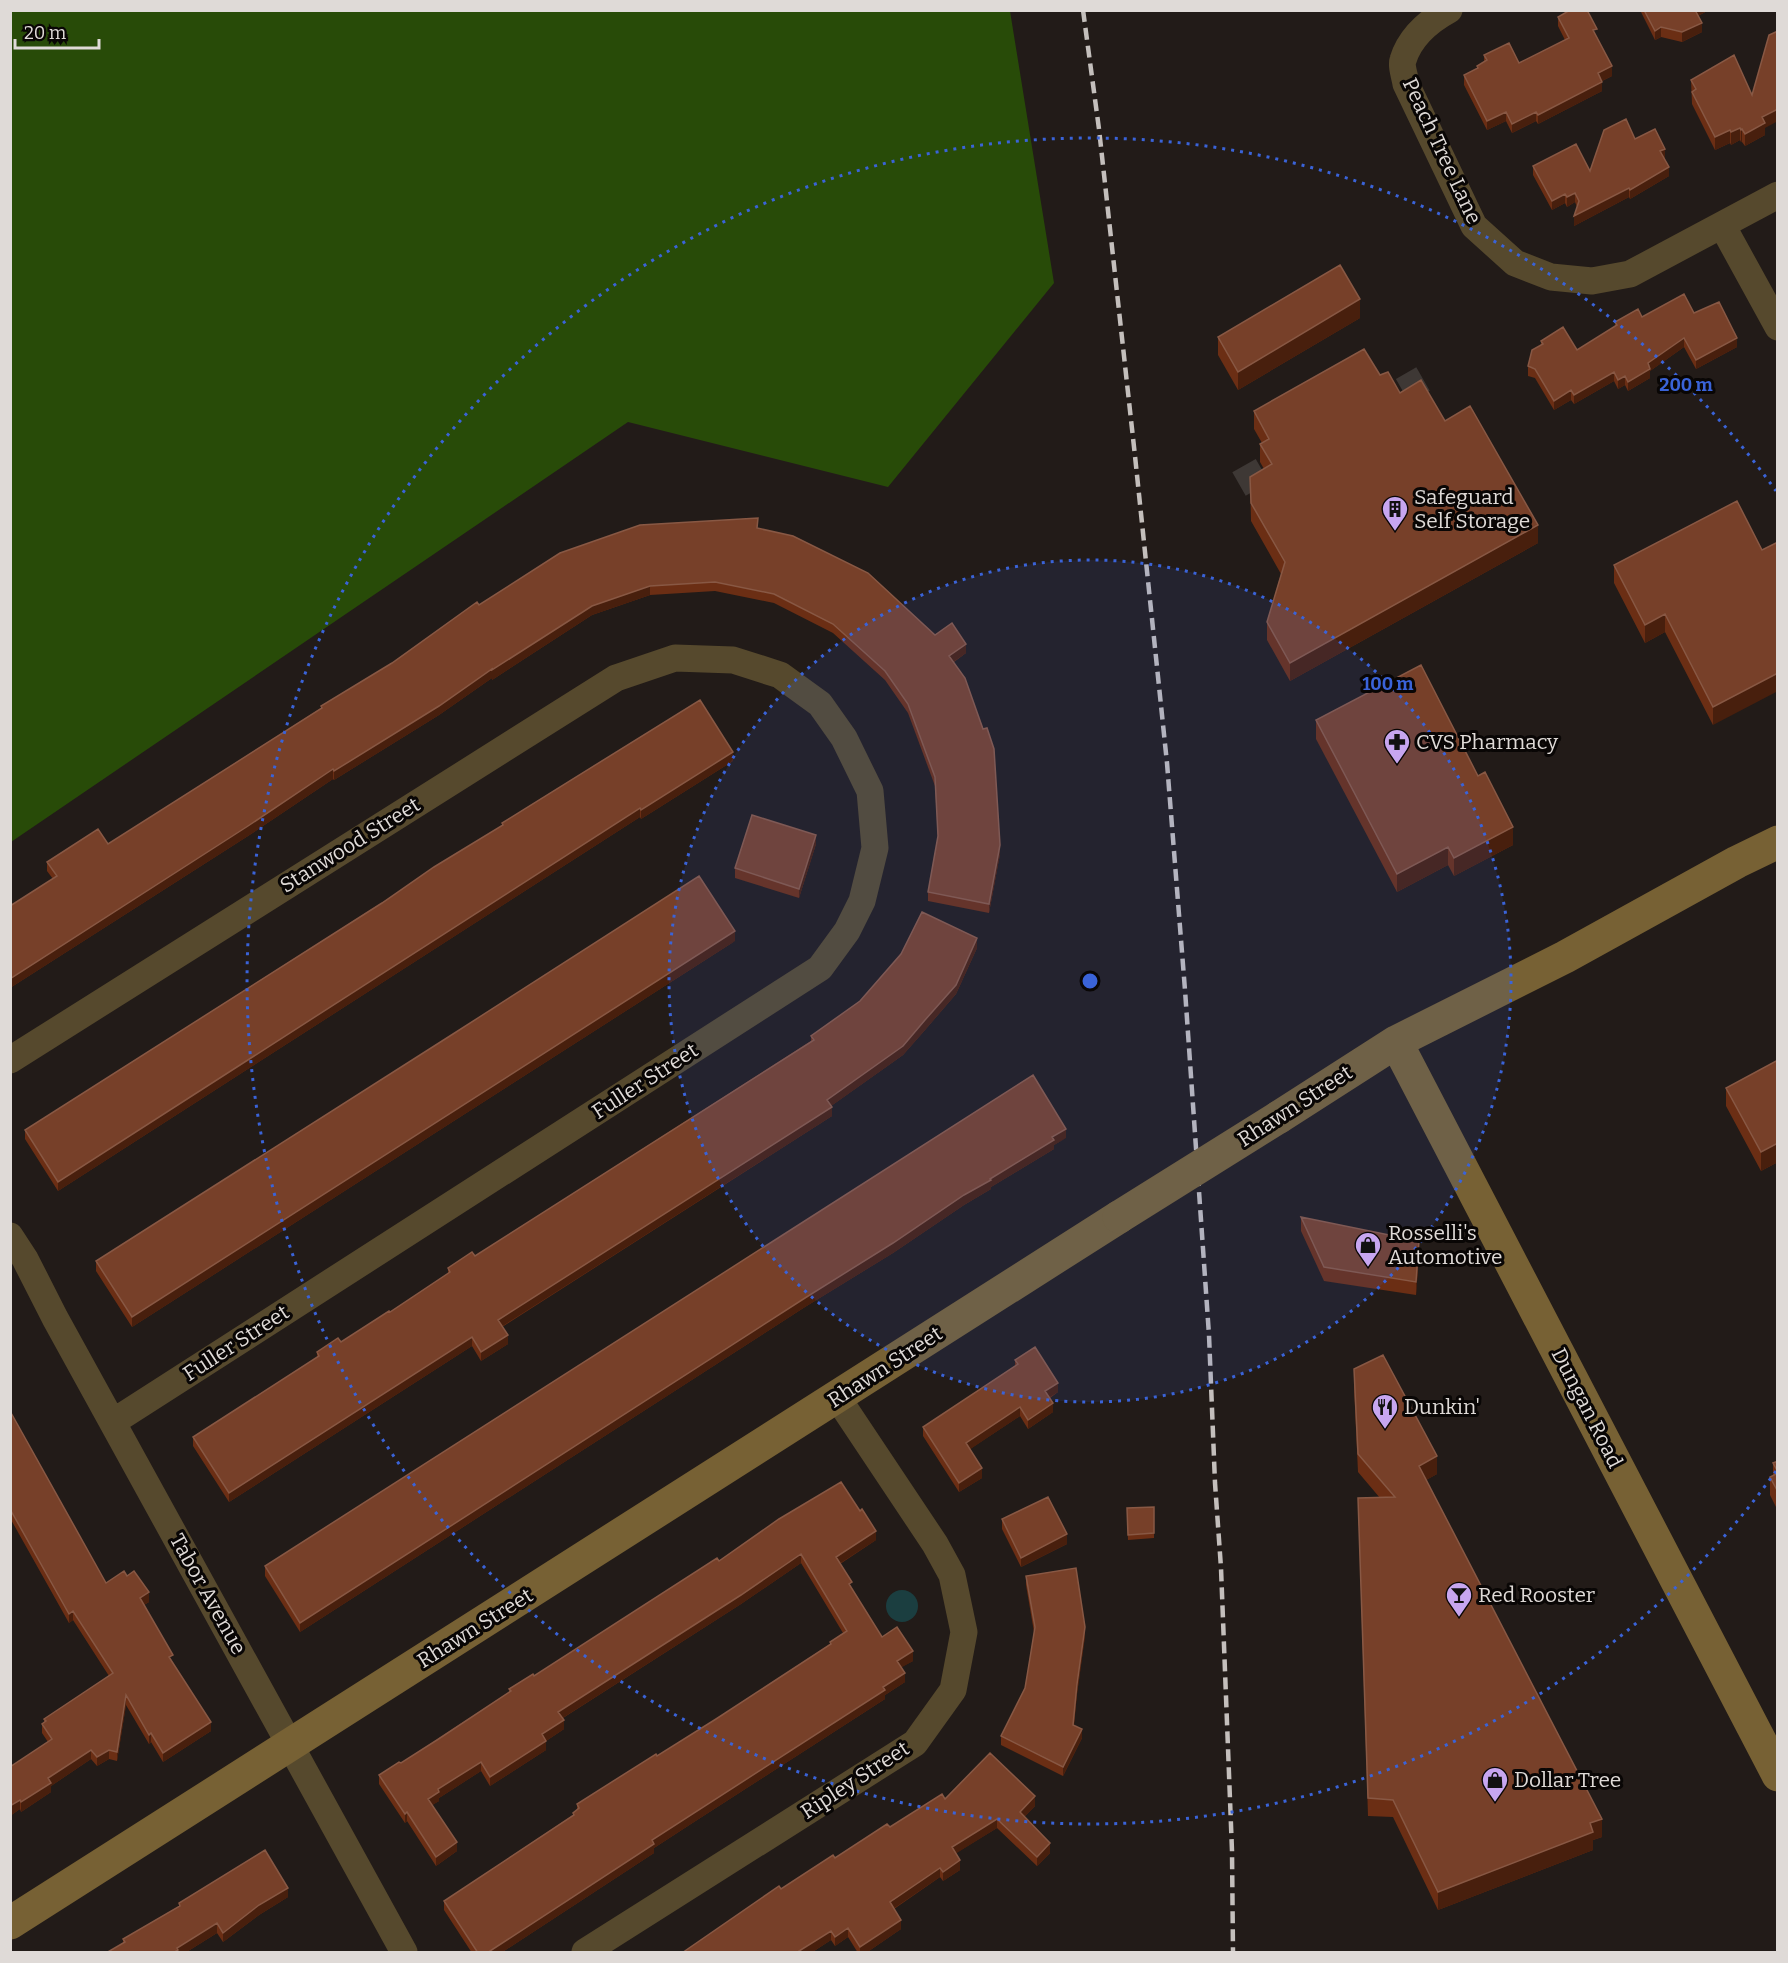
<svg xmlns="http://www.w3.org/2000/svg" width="1788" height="1963" font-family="Bitter,serif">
<rect width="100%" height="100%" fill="#221b18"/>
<path fill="#284b08" d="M11 10 1010 11 1054 283 888 487 628 422 11 842Z"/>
<path fill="#1b3e40" d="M886 1606a16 16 0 1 1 32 0a16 16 0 1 1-32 0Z"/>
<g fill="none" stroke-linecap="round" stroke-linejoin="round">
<path stroke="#3e3835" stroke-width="27" stroke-dasharray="27 14" stroke-linecap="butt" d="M1367 411 1423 379
M1239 484 1281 460"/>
<path stroke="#56492d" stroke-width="27" d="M1449 10C1429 21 1410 37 1403 60 1401 66 1405 77 1406 84L1474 226 1515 263 1551 277 1592 281 1630 274 1778 195
M1722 225 1778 327
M10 1060 616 678 675 658 733 660 780 675 820 704 844 738 870 791 875 848 862 901 847 931 820 968 113 1422
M10 1236 25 1259 55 1318 404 1952
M585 1952 915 1743 953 1690 964 1632 952 1575 935 1544 837 1397"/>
<path stroke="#776134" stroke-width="33" d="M1396 1042 1778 1775
M1279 1117 1396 1042 1565 957 1737 862 1778 842
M10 1923 1119 1217"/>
<path stroke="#c4bfbc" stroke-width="4.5" stroke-dasharray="12 6" stroke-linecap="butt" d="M1083 10 1099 129 1135 456 1167 763 1185 990 1209 1335 1215 1483 1221 1568 1232 1851 1233 1952"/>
<path stroke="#776134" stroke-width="33" d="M1119 1217 1279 1117"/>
</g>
<path fill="#6b2e14" d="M1640 10H1709L1698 16 1702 32 1682 42 1661 37 1655 40Z
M1558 17 1597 37 1612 76 1602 81V91L1538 124 1536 121 1512 133 1506 121 1487 130 1464 85V75L1477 69V66L1484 62V55L1519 63 1565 40 1558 26Z
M1691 80 1752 95 1765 128V135L1745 146 1742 142H1741L1740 140 1731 145 1730 143 1715 150 1692 104Z
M1635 139 1665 158H1664L1669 176 1630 199 1629 197 1574 226 1577 207 1575 202 1567 207 1565 203 1552 210 1533 175V166L1590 171Z
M1694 313 1737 347 1696 369 1684 347 1650 371V378L1628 391 1625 385 1618 389 1614 381 1574 404 1571 400 1554 410 1535 378 1528 376V366L1541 344V341L1577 350 1615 327V322L1642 317Z
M1360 318 1238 390 1218 355V337Z
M1380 375 1400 393 1445 421 1538 543 1290 681 1267 640V622L1281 574 1251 521 1250 477 1264 469 1260 462V444L1262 443 1254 429V411Z
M1737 501 1713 725 1665 632 1645 643 1614 583V565Z
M758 529 966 653 954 662 1000 854 989 913 928 901V892L938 839 935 786 908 713 885 680 833 633 774 603 715 591 650 595 592 615 492 680V678L439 715 334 780 333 779 248 836 10 988V906L53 879 47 871V862L108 844 321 708V706L392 663 479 605Z
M1316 720 1513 845 1454 876 1448 865 1397 892 1316 739Z
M733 761 641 819 640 817 58 1191 25 1139V1130L502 826V823Z
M816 844 799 898 735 878V868Z
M735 941 132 1327 96 1271V1261Z
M977 948 956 994 925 1030 903 1055 831 1106 832 1116 502 1327 508 1344 481 1361 472 1346 229 1502 193 1446V1437L317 1358V1352L341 1342 390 1312 448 1274V1268L475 1256 811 1041V1036Z
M1778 1060V1162L1761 1171 1726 1106V1088Z
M1066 1138 1054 1145V1149L991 1187V1189L964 1205 893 1253 805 1307 300 1632 265 1576V1566Z
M1301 1217 1419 1255 1416 1295 1324 1281 1301 1231Z
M1015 1360 1058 1392 1050 1398 1053 1412 1028 1429 1020 1416 970 1449 982 1478 959 1492 923 1436V1427L1015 1366Z
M1354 1369 1437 1474 1426 1480 1602 1837 1593 1840V1850L1438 1910 1393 1817 1368 1816 1358 1498H1380L1358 1472 1354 1387Z
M10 1411 106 1583 127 1576 149 1602 144 1605 173 1663 211 1731 163 1762 151 1742 149 1744 126 1705 117 1761 109 1759 97 1766 91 1759 51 1786V1792L21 1812 20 1809 10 1816 48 1742 42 1733V1724L44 1722V1719L109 1676 73 1620 69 1623 10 1518Z
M1778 1461V1511L1770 1495V1477L1773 1475V1463Z
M1154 1507V1538L1128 1540 1127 1508Z
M1002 1519 1067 1544 1021 1567 1002 1529Z
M876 1540 840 1564 852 1589 882 1637 913 1661 901 1667 905 1682 885 1695V1699L694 1822 654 1848V1853L501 1953H472L444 1910V1901L573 1815V1813L577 1810V1804L657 1756 716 1719 830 1644V1642L843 1633 801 1563 741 1604 563 1718 564 1729 546 1741V1750L490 1786 481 1771 439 1798V1801L432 1805 457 1851 436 1866 407 1821 405 1823 379 1784V1775L401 1763 509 1692V1689L534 1676 719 1561Z
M1026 1576 1085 1636 1077 1694 1074 1725 1082 1738 1063 1776 1001 1745V1736L1025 1688 1034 1632 1026 1585Z
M945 1799 1035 1806 1024 1817 1050 1853 1037 1866 997 1828 956 1853 960 1870 943 1881 940 1877 894 1909 901 1929 866 1953H858L848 1937 835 1946 831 1940 811 1953H682L781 1889 890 1827Z
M288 1897 259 1915 223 1942 217 1933 185 1953H106L123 1943V1939L179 1906V1903Z"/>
<path fill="#481f0d" d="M1694 10H1709L1694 18Z
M1702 23V32L1682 42V32Z
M1661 27V37L1655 40V31Z
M1612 66V76L1598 83V73Z
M1602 82V91L1538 124V115Z
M1778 109V121L1765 128V135L1745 146V134L1762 117Z
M1506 112V121L1487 130V121Z
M1536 112V121L1512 133V124Z
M1740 128V140L1731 145V132Z
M1742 129V142H1741V130Z
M1730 130V143L1715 150V137Z
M1665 149V158L1660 160V151Z
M1669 167V176L1630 199V190Z
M1629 188V197L1574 226V216Z
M1575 193V202L1567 207V197Z
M1565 194V203L1552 210V201Z
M1360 299V318L1238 390V372Z
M1684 338V347L1650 371V378L1628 391V382L1648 363Z
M1737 338V347L1696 369V360Z
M1614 372V381L1574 404V395Z
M1625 376V385L1618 389V380Z
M1571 390V400L1554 410V401Z
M1538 525V543L1290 681V663Z
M650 586V595L592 615 492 680V670L592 606Z
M1665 614V632L1645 643V625Z
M966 644V653L949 665V656Z
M492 669V678L439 715 334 780V771Z
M1778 673V691L1713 725V707Z
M733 752V761L641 819V810Z
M333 769V779L248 836 10 988V979Z
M640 808V817L58 1191V1182Z
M1513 827V845L1454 876V858Z
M816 835V844L799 898V889Z
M1000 845V854L989 913V904Z
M1448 847V865L1397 892V874Z
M735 931V941L132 1327V1317Z
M977 938V948L956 994 925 1030 903 1055 827 1109V1100Z
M832 1107V1116L498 1329V1320Z
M1066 1129V1138L1054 1145V1149L991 1187V1189L964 1205 893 1253 805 1307 300 1632V1623Z
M1778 1143V1162L1761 1171V1152Z
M1419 1241V1255L1416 1295V1282Z
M508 1335V1344L481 1361V1352Z
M472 1337V1346L229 1502V1493Z
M1058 1383V1392L1045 1400V1391Z
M1053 1403V1412L1028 1429V1420Z
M1020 1407V1416L966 1452V1443Z
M1437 1456V1474L1419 1484V1466Z
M982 1468V1478L959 1492V1483Z
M876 1531V1540L836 1566V1557Z
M1067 1534V1544L1021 1567V1558Z
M801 1554V1563L741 1604 558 1721V1712Z
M149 1592V1602L140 1607V1598Z
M73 1611V1620L69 1623V1614Z
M1085 1627V1636L1077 1694 1073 1734 1077 1684Z
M913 1651V1661L897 1670V1661Z
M905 1673V1682L885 1695V1699L694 1822 654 1848V1853L501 1953H487L652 1840Z
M126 1695V1705L117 1761V1752Z
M564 1720V1729L546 1741V1750L490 1786V1777L542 1734Z
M211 1722V1731L163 1762V1753Z
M1082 1729V1738L1063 1776V1767Z
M151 1733V1742L149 1744V1735Z
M91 1750V1759L51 1786V1792L21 1812V1802L48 1778Z
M109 1750V1759L97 1766V1757Z
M481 1762V1771L439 1798V1801L428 1808V1799L438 1789Z
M1035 1796V1806L1020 1821V1812Z
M20 1800V1809L10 1816V1806Z
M407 1812V1821L405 1823V1814Z
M997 1819V1828L952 1856V1847Z
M1602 1819V1837L1593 1840V1850L1438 1910V1892L1590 1823Z
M457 1842V1851L436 1866V1857Z
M1050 1843V1853L1037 1866V1857Z
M960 1860V1870L943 1881V1872Z
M940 1868V1877L890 1911V1902Z
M288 1888V1897L259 1915 223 1942V1933L259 1905Z
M901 1920V1929L866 1953H860V1947Z
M217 1923V1933L185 1953H173L177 1948Z
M848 1928V1937L835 1946V1937Z
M831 1931V1940L811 1953H796Z"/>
<path fill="#774029" stroke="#885844" stroke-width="1.5" d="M1570 10H1587L1597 29 1593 30 1612 66 1598 73 1602 82 1538 115 1536 112 1512 124 1506 112 1487 121 1464 75 1478 68 1477 66 1487 60 1484 55 1509 43 1519 63 1569 38 1558 17Z
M1644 10H1695L1702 23 1682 32 1661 27 1655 31Z
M1778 31V109L1762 117 1765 123 1745 134 1742 129 1741 130 1740 128 1731 132 1730 130 1715 137 1692 92 1696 89 1691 80 1734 55 1752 95 1769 35Z
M1626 119 1635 139 1655 129 1665 149 1660 151 1669 167 1630 190 1629 188 1574 216 1579 201 1575 193 1567 197 1565 194 1552 201 1533 166 1576 144 1590 171 1604 130Z
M1340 265 1360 299 1238 372 1218 337Z
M1684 294 1694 313 1719 302 1737 338 1696 360 1684 338 1648 363 1650 369 1628 382 1625 376 1618 380 1614 372 1574 395 1571 390 1554 401 1535 369 1528 366 1532 350 1543 344 1541 341 1563 327 1577 350 1617 325 1615 322 1638 309 1642 317Z
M1364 349 1380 375 1388 372 1400 393 1421 380 1445 421 1470 406 1538 525 1290 663 1267 622 1285 562 1251 503 1250 477 1272 464 1260 444 1269 439 1254 411Z
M1737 501 1762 550 1778 542V673L1713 707 1665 614 1645 625 1614 565Z
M758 518 757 528 793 536 868 573 935 635 952 623 966 644 949 656 965 678 983 729 987 728 994 749 1000 845 989 904 928 892 938 836 935 777 908 704 885 671 833 624 774 594 715 582 650 586 592 606 492 670V669L439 706 334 771 333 769 248 826 10 979V906L57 876 47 862 98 829 108 844 322 708 321 706 392 663 477 602 479 605 560 553 640 525Z
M1421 665 1478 776 1485 772 1513 827 1454 858 1448 847 1397 874 1316 720Z
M700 700 733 752 641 810 640 808 58 1182 25 1130 382 903 434 867 503 825 502 823Z
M752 815 816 835 799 889 735 868Z
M699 876 735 931 132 1317 96 1261 453 1034Z
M922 912 977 938 956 985 925 1020 903 1046 827 1100 832 1107 498 1320 508 1335 481 1352 472 1337 229 1493 193 1437 319 1356 317 1352 338 1338 341 1342 389 1311 390 1312 450 1272 448 1268 472 1252 475 1256 814 1040 811 1036 860 1001 901 954Z
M1778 1060V1143L1761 1152 1726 1088Z
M1033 1075 1066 1129 1052 1137 1054 1140 990 1179 991 1180 964 1195 893 1243 805 1298 300 1623 265 1566Z
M1301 1217 1419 1241 1416 1282 1324 1267Z
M1035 1347 1058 1383 1045 1391 1053 1403 1028 1420 1020 1407 966 1443 982 1468 959 1483 923 1427 1018 1364 1015 1360Z
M1383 1355 1437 1456 1419 1466 1602 1819 1590 1823 1593 1832 1438 1892 1393 1800 1368 1798 1358 1498 1395 1497 1358 1454 1354 1369Z
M10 1411 106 1583 124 1571 127 1576 134 1571 149 1592 140 1598 173 1655 169 1657 211 1722 163 1753 151 1733 149 1735 126 1695 117 1752 109 1750 97 1757 91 1750 48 1778 51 1783 21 1802 20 1800 10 1806V1767L52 1739 42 1724 46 1721 44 1719 113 1673 73 1611 69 1614 10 1509Z
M1778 1461V1472L1773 1463Z
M1778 1473V1492L1770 1477Z
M841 1482 860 1511 862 1509 876 1531 836 1557 852 1582 849 1584 882 1637 897 1627 913 1651 897 1661 905 1673 883 1687 885 1690 652 1840 654 1844 487 1953H478L444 1901 574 1815 573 1813 579 1808 577 1804 656 1754 657 1756 716 1719 831 1644 830 1642 847 1631 801 1554 741 1595 558 1712 564 1720 542 1734 546 1741 490 1777 481 1762 438 1789 439 1792 428 1799 457 1842 436 1857 407 1812 405 1814 379 1775 399 1762 401 1763 437 1740 511 1691 509 1689 533 1674 534 1676 717 1558 719 1561 779 1519Z
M1048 1497 1067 1534 1021 1558 1002 1519Z
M1154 1507V1533L1128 1535 1127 1508Z
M1076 1568 1085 1627 1077 1684 1073 1725 1082 1729 1063 1767 1001 1736 1025 1688 1030 1658 1035 1627 1026 1576Z
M990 1753 1035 1796 1020 1812 1050 1843 1037 1857 997 1819 952 1847 960 1860 943 1872 940 1868 890 1902 901 1920 860 1947 848 1928 835 1937 831 1931 796 1953H682L779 1886 781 1889 833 1855 835 1858 887 1824 890 1827 942 1794 945 1799Z
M265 1850 288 1888 259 1905 223 1933 217 1923 177 1948 178 1950 173 1953H106L125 1942 123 1939 180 1906 179 1903Z"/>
<circle cx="1090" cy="981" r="421" fill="#3a63d8" fill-opacity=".12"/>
<g fill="none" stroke="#3a63d8" stroke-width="3" stroke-dasharray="3 6">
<circle cx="1090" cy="981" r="421"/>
<path d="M1776 1471A843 843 0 1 1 1776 491"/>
</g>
<defs>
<g id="building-pin" transform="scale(1.35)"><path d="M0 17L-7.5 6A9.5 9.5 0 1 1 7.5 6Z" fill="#c7a6f0" stroke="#090605"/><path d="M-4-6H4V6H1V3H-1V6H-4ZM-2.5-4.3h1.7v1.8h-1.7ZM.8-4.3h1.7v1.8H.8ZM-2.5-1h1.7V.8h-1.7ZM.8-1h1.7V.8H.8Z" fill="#111"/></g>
<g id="pharmacy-pin" transform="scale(1.35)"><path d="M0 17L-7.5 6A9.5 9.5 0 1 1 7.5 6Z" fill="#c7a6f0" stroke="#090605"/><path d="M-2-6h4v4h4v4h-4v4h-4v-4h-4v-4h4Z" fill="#111"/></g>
<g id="shop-pin" transform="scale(1.35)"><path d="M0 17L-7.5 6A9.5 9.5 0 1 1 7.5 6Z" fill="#c7a6f0" stroke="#090605"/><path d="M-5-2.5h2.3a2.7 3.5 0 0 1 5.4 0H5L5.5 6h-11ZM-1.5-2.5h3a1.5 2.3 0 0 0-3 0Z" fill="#111"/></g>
<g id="restaurant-pin" transform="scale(1.35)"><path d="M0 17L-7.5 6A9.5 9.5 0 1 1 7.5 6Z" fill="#c7a6f0" stroke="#090605"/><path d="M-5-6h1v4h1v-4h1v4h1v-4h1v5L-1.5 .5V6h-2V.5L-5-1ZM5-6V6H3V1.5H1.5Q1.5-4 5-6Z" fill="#111"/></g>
<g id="bar-pin" transform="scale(1.35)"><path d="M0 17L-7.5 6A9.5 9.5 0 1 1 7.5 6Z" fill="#c7a6f0" stroke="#090605"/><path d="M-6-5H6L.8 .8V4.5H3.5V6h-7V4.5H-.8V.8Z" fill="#111"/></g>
</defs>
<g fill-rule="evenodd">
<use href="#building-pin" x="1395" y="509"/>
<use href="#pharmacy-pin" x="1397" y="742"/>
<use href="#shop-pin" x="1368" y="1245"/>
<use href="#restaurant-pin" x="1385" y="1407"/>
<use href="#bar-pin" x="1459" y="1595"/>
<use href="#shop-pin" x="1495" y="1780"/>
</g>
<g text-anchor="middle" stroke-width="6" stroke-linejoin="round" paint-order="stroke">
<g font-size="21" fill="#dfdad7" stroke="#090605">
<text transform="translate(1442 151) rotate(65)" y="7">Peach Tree Lane</text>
<text transform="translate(350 845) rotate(-32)" y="7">Stanwood Street</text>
<text transform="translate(645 1081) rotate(-33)" y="7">Fuller Street</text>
<text transform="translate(1295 1106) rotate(-33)" y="7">Rhawn Street</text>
<text transform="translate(236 1343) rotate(-33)" y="7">Fuller Street</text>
<text transform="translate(885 1367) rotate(-33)" y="7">Rhawn Street</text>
<text transform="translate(1587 1408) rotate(63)" y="7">Dungan Road</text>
<text transform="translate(208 1594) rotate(61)" y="7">Tabor Avenue</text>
<text transform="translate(475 1628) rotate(-32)" y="7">Rhawn Street</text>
<text transform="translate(855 1780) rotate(-33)" y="7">Ripley Street</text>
</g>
<g font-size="21" fill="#dfdad7" stroke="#090605" text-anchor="start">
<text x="1414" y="504">Safeguard<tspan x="1414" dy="24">Self Storage</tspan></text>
<text x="1416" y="749">CVS Pharmacy</text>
<text x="1388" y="1240">Rosselli's<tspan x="1388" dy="24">Automotive</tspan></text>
<text x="1404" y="1414">Dunkin'</text>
<text x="1478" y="1602">Red Rooster</text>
<text x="1514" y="1787">Dollar Tree</text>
</g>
</g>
<circle cx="1090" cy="981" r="9" fill="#3a63d8" stroke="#090605" stroke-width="3"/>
<g font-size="18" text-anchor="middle" font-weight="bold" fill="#3a63d8" stroke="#090605" stroke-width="6" stroke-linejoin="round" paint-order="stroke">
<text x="1686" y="391">200 m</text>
<text x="1388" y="690">100 m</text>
</g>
<rect width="1788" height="1963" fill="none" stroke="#dfdad7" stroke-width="24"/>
<path d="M15 39v9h84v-9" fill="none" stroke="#dfdad7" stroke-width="3"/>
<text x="24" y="39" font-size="18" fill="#dfdad7" stroke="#090605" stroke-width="4.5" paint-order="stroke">20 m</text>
</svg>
